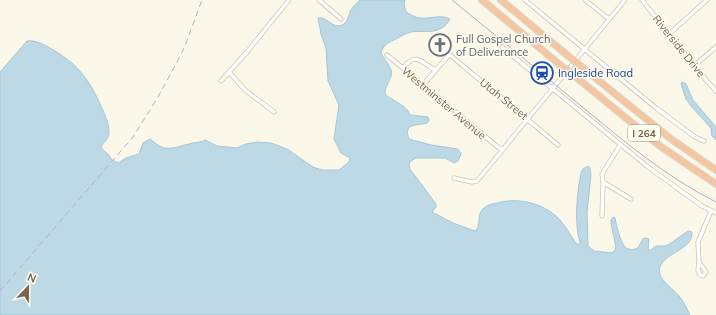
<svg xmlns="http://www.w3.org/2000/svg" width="716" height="315" font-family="Mulish,sans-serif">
<rect width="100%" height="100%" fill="#fcf8e9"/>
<path fill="#bed9e6" stroke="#a4c6d7" d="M360 0H405L404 4 406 12C411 15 416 18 421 18 431 19 440 14 450 19 441 36 425 30 411 32 404 34 400 37 394 40 387 43 383 46 381 53 384 59 389 64 391 70 394 77 384 86 385 94 392 101 407 105 410 115L428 117 429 121 427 123C416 126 403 123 409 139L431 145 458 149 461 154 458 161 454 163 445 158H416L411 161 409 164 410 169 436 204V207L432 212 453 223 475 231C482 226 476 215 483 209 487 205 492 204 497 203 519 197 544 203 560 220 566 227 571 236 576 243L579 245 580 242C574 224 577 191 581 173L583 169 588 166 590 168 591 175 587 212 588 246 594 251 612 253 615 250 616 247 611 223V220L613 217 615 218C616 224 621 244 625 247 628 250 634 250 638 248L643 239 645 238 649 239 648 250H651L656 246H664L668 245 688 231 692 232C693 250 665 252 660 267 656 279 673 288 679 296 684 302 687 309 690 315H0V72L27 41C35 40 43 44 50 48 76 63 88 77 100 104 104 113 109 122 109 133 109 140 102 142 101 148L109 155 112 160 118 163 126 158 139 154 143 143 150 139C153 141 155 143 158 145 167 152 179 146 189 144 195 142 200 143 205 140L217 146 237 148 246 144 257 142 271 143 287 149 313 167 322 170H339L349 162 350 158 341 153 334 139 339 105 328 81 326 48 321 34 318 18C328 16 333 31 344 24 349 20 348 15 351 10 353 6 357 3 360 0Z
M682 82 686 84 693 100 716 127V140L712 136 711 128 691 106 686 99 681 84Z"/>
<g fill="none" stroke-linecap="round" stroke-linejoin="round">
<g stroke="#cec3af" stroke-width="5">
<path id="street" d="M319 0 341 19
M525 0 656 108 695 137 704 141
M585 0 609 19
M642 0 699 72 716 91
M669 34 707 0
M502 47 648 167 702 206 716 213
M387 55 499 148 502 149
M694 66 716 47
M403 68C415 52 421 61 433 69H437
M229 72 245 90 274 112
M221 81 247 52 289 0
M423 85 448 56 450 55 558 145
M454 178 472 182 477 181 625 0
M603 182 631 199
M602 216 603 182 602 174 620 145
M699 262 706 272 703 276 700 275 698 270 699 262 698 242 711 211"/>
</g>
<g stroke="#dcd7d1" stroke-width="8">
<path id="highway" d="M482 0 559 64
M501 0 567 55
M583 68 671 139 716 170
M576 77 660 146 716 184"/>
</g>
<use href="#street" stroke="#fff" stroke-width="3.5"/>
<use href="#highway" stroke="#f4c7a2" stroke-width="6"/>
<path stroke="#bea7c7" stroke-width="1" d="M452 0C495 35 538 70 581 106 624 141 666 177 716 202"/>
<path stroke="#bea7c7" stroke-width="1" stroke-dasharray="6 4" stroke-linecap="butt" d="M0 291 133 137 158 97 176 64 185 46 202 0"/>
<g stroke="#dcd7d1" stroke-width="8" stroke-linecap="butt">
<path id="highway-bridge" d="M567 55 583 68
M559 64 576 77"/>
</g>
<use href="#highway-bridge" stroke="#f4c7a2" stroke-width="6"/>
</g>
<defs>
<g id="church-ring" transform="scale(1.15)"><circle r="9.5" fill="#fffcf0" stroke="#6b7280" stroke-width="1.5"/><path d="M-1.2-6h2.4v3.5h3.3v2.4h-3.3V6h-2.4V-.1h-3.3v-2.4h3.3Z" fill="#6b7280"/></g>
<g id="station-ring" transform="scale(1.15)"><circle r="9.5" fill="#fffcf0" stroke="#1a4fb4" stroke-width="1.5"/><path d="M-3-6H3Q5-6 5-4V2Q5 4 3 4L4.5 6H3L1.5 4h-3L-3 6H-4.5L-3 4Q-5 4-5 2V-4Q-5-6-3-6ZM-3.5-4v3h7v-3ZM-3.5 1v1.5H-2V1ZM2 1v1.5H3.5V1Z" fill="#1a4fb4"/></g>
</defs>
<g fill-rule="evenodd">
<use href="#church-ring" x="440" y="45"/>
<use href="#station-ring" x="542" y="73"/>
</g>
<g text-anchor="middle" stroke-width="3" stroke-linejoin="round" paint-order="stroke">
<rect fill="#fffcf0" stroke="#a0927e" stroke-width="1" x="628" y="125" width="32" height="16" rx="3"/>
<g font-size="10" font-weight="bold" fill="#77644d">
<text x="644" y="137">I 264</text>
</g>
<g font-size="11" fill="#5b616d" stroke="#fffcf0" text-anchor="start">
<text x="456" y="43">Full Gospel Church<tspan x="456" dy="13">of Deliverance</tspan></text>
</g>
<g font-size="11" fill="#77644d" stroke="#fffcf0">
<text transform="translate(679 46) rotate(51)" y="4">Riverside Drive</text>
<text transform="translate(504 99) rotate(39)" y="4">Utah Street</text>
<text transform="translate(444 103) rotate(40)" y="4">Westminster Avenue</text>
</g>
<g font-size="11" fill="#164399" stroke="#fffcf0" text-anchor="start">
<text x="558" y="77">Ingleside Road</text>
</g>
</g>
<g transform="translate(28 287) rotate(22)" stroke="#fffcf0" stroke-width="3" paint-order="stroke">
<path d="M0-3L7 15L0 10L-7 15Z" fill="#77644d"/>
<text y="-6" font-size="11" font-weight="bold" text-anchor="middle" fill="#77644d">N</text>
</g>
</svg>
